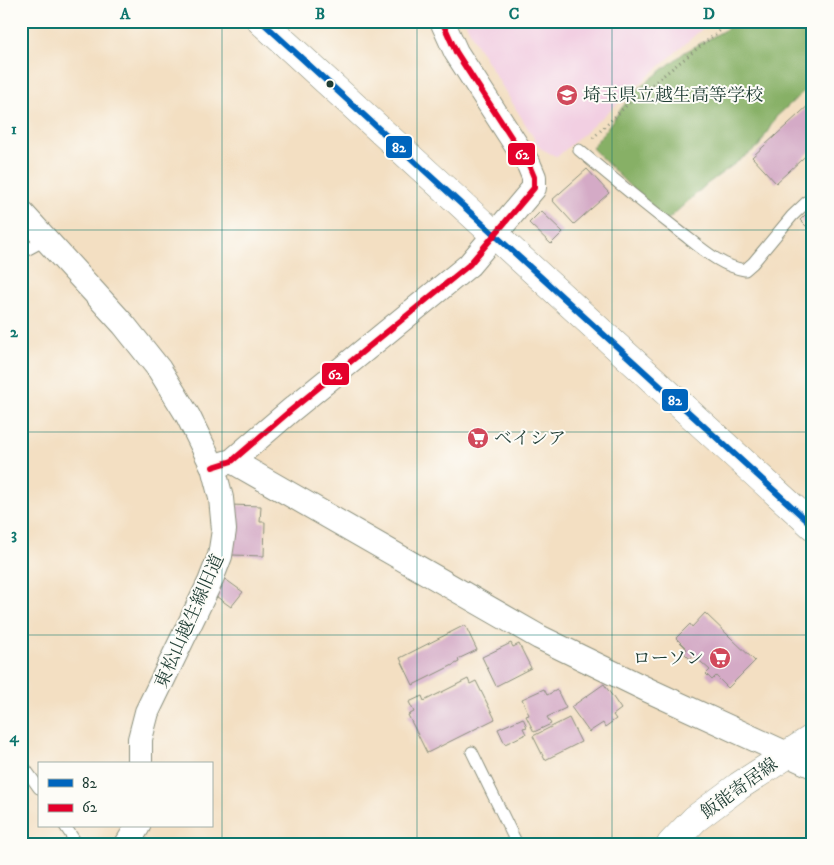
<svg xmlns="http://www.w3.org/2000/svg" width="834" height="865" font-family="'IM FELL DW Pica','Noto Serif JP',serif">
<rect width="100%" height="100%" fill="#fdfcf7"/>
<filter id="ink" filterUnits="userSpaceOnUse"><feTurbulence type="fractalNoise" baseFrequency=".02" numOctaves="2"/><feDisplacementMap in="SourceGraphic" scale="10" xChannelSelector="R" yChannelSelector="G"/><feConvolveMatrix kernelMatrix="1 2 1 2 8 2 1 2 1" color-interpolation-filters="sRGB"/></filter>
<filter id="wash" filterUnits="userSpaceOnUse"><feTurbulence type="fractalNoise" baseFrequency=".0096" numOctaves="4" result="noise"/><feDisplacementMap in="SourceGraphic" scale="20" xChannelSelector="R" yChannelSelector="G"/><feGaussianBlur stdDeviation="1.12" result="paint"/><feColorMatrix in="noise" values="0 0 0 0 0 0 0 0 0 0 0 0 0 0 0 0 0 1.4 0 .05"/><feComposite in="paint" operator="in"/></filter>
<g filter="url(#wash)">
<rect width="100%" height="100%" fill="#f3dfc2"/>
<path fill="#f2cfe2" d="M465 21H711L557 157 540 148 475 42Z"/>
<path fill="#87b066" stroke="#53764d" d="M741 21H813V83L776 117 759 146 707 184 665 222 592 148 633 93 685 52Z"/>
<g id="blocks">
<path fill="#d4aac6" d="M811 103 813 105V149L776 183 752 157Z
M587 169 609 193 574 224 552 200Z
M813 207V233L800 220Z
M541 211 563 232 551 244 529 223Z
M230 505 261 506 260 522H265L264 556 232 555Z
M225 579 243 592 231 607 213 594Z
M705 613 755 661 728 688 716 676 712 680 706 674 710 670 693 655 690 659 684 653 687 649 676 638 690 624 692 627Z
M465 625 477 650 458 659 459 662 413 685 400 658Z
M511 643 513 647 519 644 531 668 496 686 482 657Z
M468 679 470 684 476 681 495 719 427 753 408 715 414 712 409 702 422 696 424 701Z
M604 684 621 709 613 715 616 719 605 727 603 723 589 732 571 707Z
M544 689 547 695 557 690 566 708 547 717 551 724 534 732 526 716 529 715 522 699Z
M523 718 527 727 523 728 526 734 505 744 498 729Z
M569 718 581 742 545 760 533 736Z"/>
</g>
</g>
<g filter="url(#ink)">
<use href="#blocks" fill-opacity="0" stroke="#898e7b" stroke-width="1"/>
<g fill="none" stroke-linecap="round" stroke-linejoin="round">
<g stroke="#898e7b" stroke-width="13">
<path id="lane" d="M579 150C612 178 645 205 679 231 699 246 719 266 745 270L753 263 792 216 813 196
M21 253 45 240
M472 752 517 844
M21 763 39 788
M65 826 77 844"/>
</g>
<g stroke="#898e7b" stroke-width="26">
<path id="street" d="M21 212 124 325 159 369 188 416 213 467 221 498 224 530 220 556 210 582 147 712 140 739V764
M232 461 539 637 648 690 813 766
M218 465 232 461 290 411 469 265 534 188V177L529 165 456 52 442 21
M127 844 138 826"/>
</g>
<g stroke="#898e7b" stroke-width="29">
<path id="primary" d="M261 21 813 526
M671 844 695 819 739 786 813 738"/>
</g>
<path stroke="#898e7b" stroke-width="3" stroke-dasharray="1 4" stroke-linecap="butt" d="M593 138 630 102 732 21"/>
<use href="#lane" stroke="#fff" stroke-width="11"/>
<use href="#street" stroke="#fff" stroke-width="24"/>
<use href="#primary" stroke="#fff" stroke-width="28"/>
<g stroke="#fdfcf7" stroke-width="10">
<path id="bus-1" d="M261 21 813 526"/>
</g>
<g stroke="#fdfcf7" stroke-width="10">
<path id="bus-2" d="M213 467 232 461 290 411 469 265 534 188V177L529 165 456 52 442 21"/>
</g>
<use href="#bus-1" stroke="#0065bd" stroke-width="6"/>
<use href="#bus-2" stroke="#e4002b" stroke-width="6"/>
</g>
</g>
<path fill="none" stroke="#0f766e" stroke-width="1" stroke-opacity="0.55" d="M222 21V844M417 21V844M612 21V844M21 230H813M21 432H813M21 635H813"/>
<defs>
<g id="school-disc" transform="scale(1.125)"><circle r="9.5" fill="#d1495b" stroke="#fdfcf7"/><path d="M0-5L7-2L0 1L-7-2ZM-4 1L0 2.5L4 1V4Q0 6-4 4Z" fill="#fff"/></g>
<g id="supermarket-disc" transform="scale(1.125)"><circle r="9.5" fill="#d1495b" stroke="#fdfcf7"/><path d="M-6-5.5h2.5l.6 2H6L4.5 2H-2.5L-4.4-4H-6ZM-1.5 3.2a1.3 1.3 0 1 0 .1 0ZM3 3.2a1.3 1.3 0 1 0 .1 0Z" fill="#fff"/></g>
</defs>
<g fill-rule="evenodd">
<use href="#school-disc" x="567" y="95"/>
<use href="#supermarket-disc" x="478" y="438"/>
<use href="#supermarket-disc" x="720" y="658"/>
</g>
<circle fill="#1f3d34" stroke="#fdfcf7" stroke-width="2" cx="330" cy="84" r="4.5"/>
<g text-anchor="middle" stroke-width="4" stroke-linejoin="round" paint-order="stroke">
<g font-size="18" fill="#1f3d34" stroke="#fdfcf7" text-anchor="start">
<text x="583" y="101">埼玉県立越生高等学校</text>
<text x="494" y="444">ベイシア</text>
<text x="704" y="664" text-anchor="end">ローソン</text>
</g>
<g font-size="18" fill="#1f3d34" stroke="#fdfcf7">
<text transform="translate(189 621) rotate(-66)" y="6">東松山越生線旧道</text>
<text transform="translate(739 788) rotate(-36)" y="6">飯能寄居線</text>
</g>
</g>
<g stroke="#fdfcf7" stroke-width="2">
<rect x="385" y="135" width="28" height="24" rx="5" fill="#0065bd"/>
<rect x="507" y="142" width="29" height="24" rx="5" fill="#e4002b"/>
<rect x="321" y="362" width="29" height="24" rx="5" fill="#e4002b"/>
<rect x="661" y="388" width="28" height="24" rx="5" fill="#0065bd"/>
</g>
<g font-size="14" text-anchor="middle" font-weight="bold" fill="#fff">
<text x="399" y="152">82</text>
<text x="522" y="159">62</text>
<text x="335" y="379">62</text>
<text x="675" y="405">82</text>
</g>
<rect width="834" height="865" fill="none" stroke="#fdfcf7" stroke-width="55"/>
<rect x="38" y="762" width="175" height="65" fill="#fdfcf7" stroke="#a4b0a9"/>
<rect x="48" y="779" width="25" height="8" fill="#0065bd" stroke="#a4b0a9"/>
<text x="82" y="788" font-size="15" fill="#1f3d34">82</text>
<rect x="48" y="804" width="25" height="8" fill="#e4002b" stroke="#a4b0a9"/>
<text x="82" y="812" font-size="15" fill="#1f3d34">62</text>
<rect x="28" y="28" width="778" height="810" fill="none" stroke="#0f766e" stroke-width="2"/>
<g font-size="16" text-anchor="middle" font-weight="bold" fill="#0f766e">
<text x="125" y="19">A</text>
<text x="320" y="19">B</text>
<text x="514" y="19">C</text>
<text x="709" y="19">D</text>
<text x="14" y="134">1</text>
<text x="14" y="337">2</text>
<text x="14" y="539">3</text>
<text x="14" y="742">4</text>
</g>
</svg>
